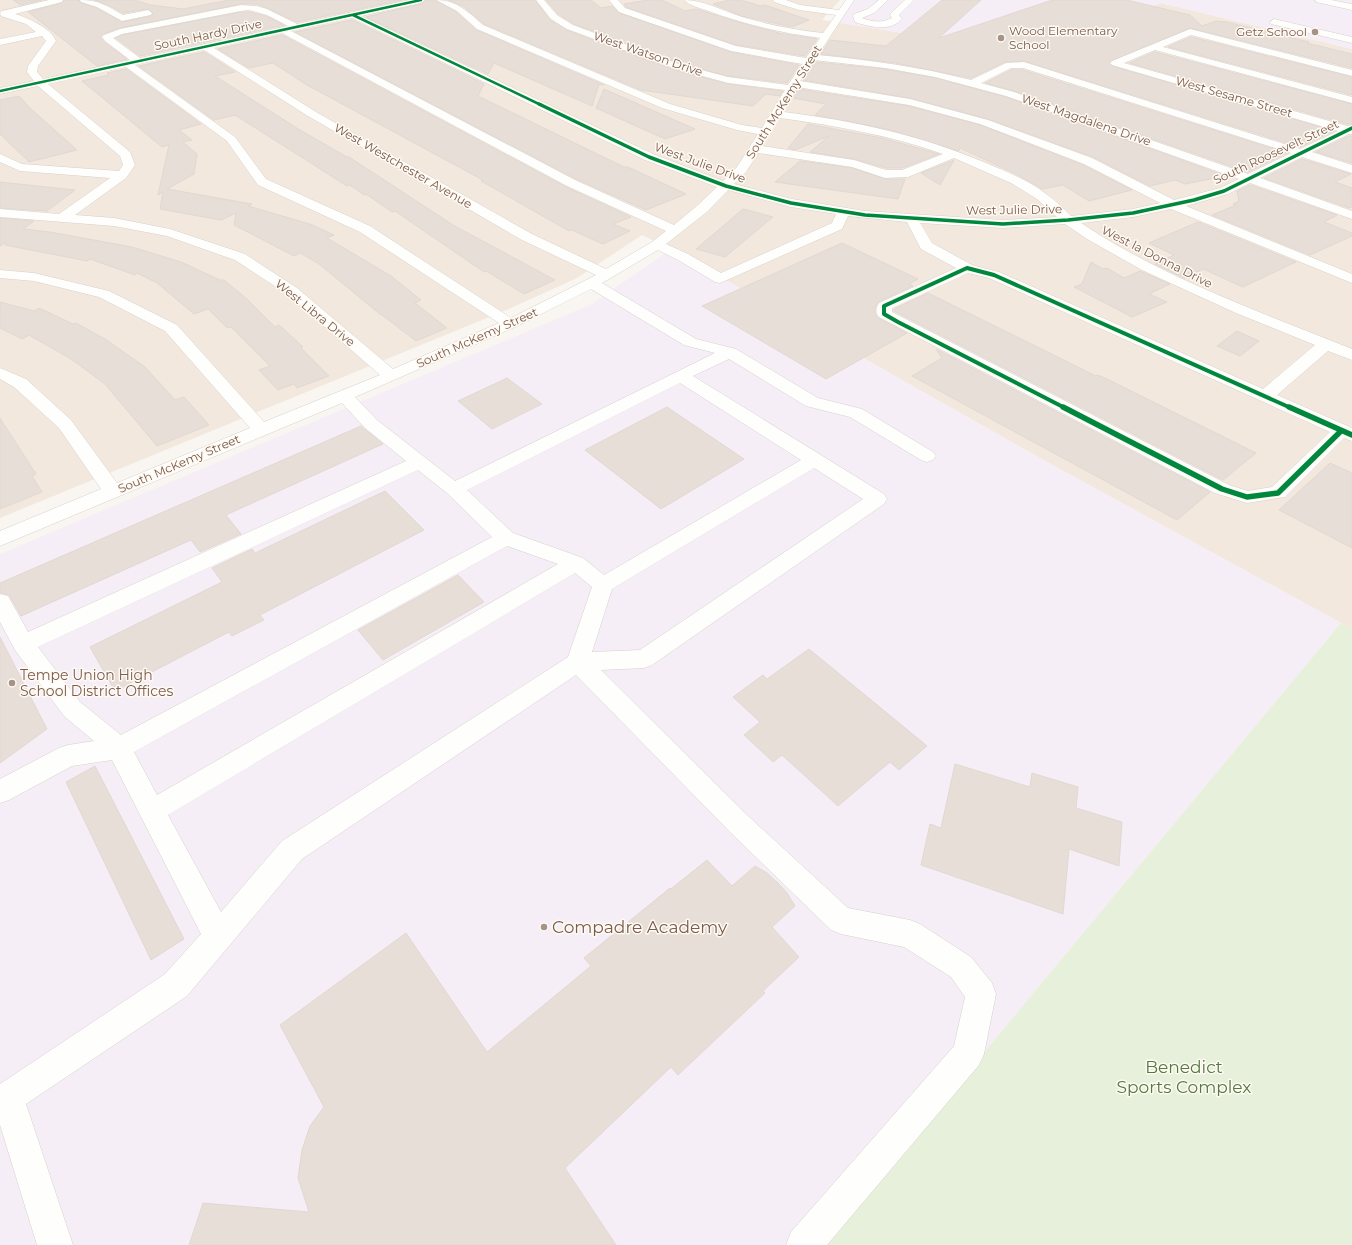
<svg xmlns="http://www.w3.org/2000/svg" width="1352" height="1245" font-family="Montserrat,sans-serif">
<rect width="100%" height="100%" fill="#f9f5f0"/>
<path fill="#f2e8de" d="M0 0H840L822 20 1029 53 1161 3 1352 49V629L1038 457 671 249 642 235 577 278 511 308 0 518Z"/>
<path fill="#f6eef6" d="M850 0H1352V49L1161 3 1029 54 834 22Z
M671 249 1038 457 1341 623 824 1245H0V554L592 304Z"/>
<path fill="#e7f0db" d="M1341 623 1352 629V1245H824Z"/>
<path fill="#e6ded7" stroke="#e2d8d2" d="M13 0H42L20 5Z
M64 0H79L81 3 96 8 122 22 151 16 153 13 148 9 123 13 108 5 94 0H134L151 5 183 9 229 0H402L297 22 267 8 257 4H241L120 28 103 34 100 37 104 42 127 59 97 66 28 12 62 3Z
M426 0H435L456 12 476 30 604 85 599 84 592 106 494 63 488 74 366 17 421 4Z
M448 0H535L550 20 566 30 672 69 728 84 783 91 780 96 766 94 753 106 641 90 484 24 463 6Z
M546 0H591L601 8 612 6 619 13 731 52 799 65 787 83 728 76 679 63 574 24 558 14Z
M648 0H662L685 11 696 9 748 25 779 33H777L817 39 805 56 736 45 626 7 624 4Z
M730 0 744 1 761 6 765 5 809 20 792 27 742 16 713 4Z
M942 0H981L939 38 1052 0H1127L1190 15 1202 26 1216 21 1227 22 1309 42 1307 43 1352 54V68L1190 28 1109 62 1112 66 1334 131 1300 147 1024 61 1005 62 971 78 895 63 821 54 830 40 886 46Z
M241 12H249L266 16 284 25 140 56 116 38 122 35Z
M352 20 484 84 478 96 624 167H628L686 194 646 210 576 179 295 32Z
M282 35 566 187 631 217 613 224 630 231 603 244 572 230 569 231 481 181 483 180 307 85 273 63 249 68 218 49Z
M1191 37 1352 77V95L1168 47Z
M204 52 235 72 215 76 300 130 347 157H349L453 225 555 280 524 294 486 271 484 272 395 211 392 212 366 194 364 195 350 185 347 186 235 115 214 120 139 66Z
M1155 52 1352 104V124H1347L1129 63Z
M815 62 885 69 935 78 1006 97 1226 176 1185 184 1175 180 1150 186 1093 157 988 119 910 98 803 80Z
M126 69 201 124 179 130 192 140 183 142 197 154 194 174 167 189 252 204 248 206 310 224 334 235 327 238 391 276 421 300 415 303 447 328 416 341 382 315H381L319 264 300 253 294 256 234 225 236 213 221 220 160 209 163 192 158 195 169 145 162 147 82 81 109 75 107 73Z
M1011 70H1023L1287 153 1248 172 1014 91 985 83Z
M604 89 695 129 665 139 596 108Z
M798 89 909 106 980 125 1083 165 1132 190 1089 201 1063 185 1042 189 1018 175 960 148 959 151 887 129 815 115 826 104 793 98Z
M19 96 32 110 77 150 29 162 0 134V100Z
M808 124 882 138 939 154 902 168H886L854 159 810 152 829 136 795 150 788 148Z
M1349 136H1352V163L1316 152Z
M1302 159 1351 174 1335 182 1352 188V207L1349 208 1264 178Z
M954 160 940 185 921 173Z
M800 161 852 168 885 179H905L898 199 775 182Z
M0 182 75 190 47 211 0 208Z
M1250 185 1337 215 1324 222 1352 233V236L1310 255 1212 215 1236 205 1233 204 1239 201 1237 191Z
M743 209 773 217 725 257 696 249Z
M0 218 34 221 23 229 50 232 132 247 181 262 220 280H224L247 299 275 327 279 325 303 347 301 348 329 376 297 388 294 384 278 390 259 370 270 366 231 327 227 328 208 309 194 314 157 283 137 273 135 275 90 259 87 261 5 245 6 242 0 246Z
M1198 222 1296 262 1243 287 1203 269 1184 278 1155 264 1174 255 1149 243Z
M842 243 918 279 909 284 913 286 878 302 875 308V314L878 318 907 333 826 379 702 306Z
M1091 262 1103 269 1107 268 1124 278 1140 271 1170 284 1149 294 1167 302 1132 317 1074 287 1082 284Z
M928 293 1096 376 1097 375 1105 378 1256 453 1223 480 894 311V309Z
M0 302 34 311 39 308 73 324 76 323 105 339 145 367 175 400 184 397 209 425 157 446 105 384 71 359 29 335 22 339 0 328Z
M1237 331 1259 341 1240 356 1217 346Z
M936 349 1210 492 1177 520 912 376 942 358Z
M507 378 542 404 492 429 458 401Z
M667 407 744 459 661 509 585 450Z
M0 418 36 474 32 476 42 492 0 509Z
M361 426 383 444 226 515 241 534 200 552 191 540 21 616 9 595 0 593V583Z
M1330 463 1352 473V548L1279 510Z
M385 491 424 530 260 615 264 620 232 636 229 632 115 691 90 647 222 582 212 568 252 549 255 553Z
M458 575 484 602 383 660 358 630Z
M0 637 47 729 0 763Z
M809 649 927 746 899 770 890 762 838 806 782 755 773 762 744 735 760 722 733 697 763 675 767 679Z
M955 764 1030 787 1032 773 1078 787 1076 808 1122 822 1119 866 1069 849 1063 914 921 865 930 824 941 828Z
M95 766 184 939 151 960 66 782Z
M707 860 732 886 755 866 767 873 778 883 787 893 795 906 772 927 799 957 763 991 765 993 678 1075 671 1067 565 1168 616 1245H189L203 1203 309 1212 298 1178 302 1150 310 1126 324 1107 280 1025 406 933 487 1052 591 966 584 958 670 888 671 889Z"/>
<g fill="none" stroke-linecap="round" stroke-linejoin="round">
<g stroke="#d7d1cb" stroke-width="1">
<path id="minor" d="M49 0H63L62 2 15 14C28 18 51 28 56 41L38 66 37 72 43 79 130 60 105 41 102 37 104 35 120 29 241 5 257 6 267 9 297 24 409 0H425L421 3 361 16 653 154 723 181 737 167 758 134 737 130 662 108 477 29 457 11 436 0C457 0 468 12 483 25L670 104 742 125 762 128 785 90 728 83 673 68 567 29 551 19 536 0H544L557 15 573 25 679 64 728 77 788 85 802 64 731 51 619 12 609 0H618L625 8 736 46 806 58 820 38C781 33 743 24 706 10 699 8 689 5 684 0 704 0 723 11 742 17 769 25 796 30 823 33L836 15 799 10 774 2 773 0H786L800 5 839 10 846 0H854L818 55C870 60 920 67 971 80L1006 63 1024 62 1300 149 1338 131 1112 65 1110 63 1112 61 1190 29 1352 70V76L1191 35 1163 47 1352 97V103L1155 50 1124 63 1347 126 1352 125V134H1349L1312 152 1352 165V173L1302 157 1260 178 1352 211V219L1250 183 1228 194 1186 206 1352 274V283L1171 209 1133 217 1081 223C1164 278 1260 312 1352 349V360L1328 351 1277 395 1352 428V441L1344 438 1285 497 1247 503 1215 493 879 317C875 313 876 307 879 303L956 268 921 249 907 222 848 216 842 229 720 283 715 282 678 260 658 250 602 283 696 339 736 349 818 398 862 409 933 452 936 456 933 460 927 462 921 460 850 417 806 406 729 359 693 376 884 494 887 499 884 504 652 665 644 668 601 670 747 815 848 908 910 920 920 924 971 957 992 983 996 994 984 1054 979 1065 827 1245H786L791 1232 954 1046 965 997 951 977 904 947 841 934 831 930 729 831 576 675 302 859 187 996 26 1104 73 1245H37L0 1125V1084L165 974 201 934 112 760 72 766 9 800 0 803V779L59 748 68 745 94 741 64 716 15 650 0 622V594L8 596 28 632 406 461 365 428 342 403 0 546V531L101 489 59 428 14 387 0 379V368L26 379 71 420 117 483 250 428 165 331 99 297 34 281 0 278V270L34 273 109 291 177 325 264 422 380 375 287 294 235 260 167 236 114 226 0 217V209L59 214 110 178 20 171 0 162V154L22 164 119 171 123 165 120 156 38 86 0 94V88L34 81 27 72 28 66 46 41 42 36 0 45V39L36 32 26 24 1 16 0 13 2 11ZM249 10 267 15 288 26 140 58 113 38 122 34 241 11ZM352 18 645 160 717 187 698 205 674 225 575 180 291 31ZM282 33 567 186 666 231 652 242 606 269 532 234 316 112 214 48ZM204 50 308 116 522 240 596 275 511 318 370 226 266 179 235 137 135 65ZM814 60 885 68 935 77 1006 96 1239 179 1220 188 1174 200 1092 158 988 120 910 99 800 81ZM126 67 227 141 258 185 360 232 499 323 393 369 297 288 245 254 170 229 114 218 75 215 126 178 135 165 130 152 48 84ZM1011 68H1023L1291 153 1248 174 1014 92 981 83ZM797 87 909 105 980 124 1084 164 1160 203 1133 209 1071 216C1063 208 1055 200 1046 194 1028 180 1007 172 986 163 920 135 855 121 784 112ZM780 118C837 126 889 135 943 154L902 170H886L854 160 762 146ZM758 153 852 167 885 178 908 177 954 158 1011 183 1037 199 1057 217 1003 220 865 211 792 199 734 184 746 172ZM728 190 791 207 836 214 832 223 721 273 688 254 666 244 708 211ZM920 223 1003 228 1065 224 1087 239 1142 270 1236 313 1315 345 1263 389 999 272 972 265 932 243ZM968 273 989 278 1330 432 1272 487 1248 491 1229 485 892 312V308ZM591 289 684 345 715 353 455 481 377 420 355 397 515 327ZM680 383 801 460 604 575 583 558 513 533 467 490ZM814 468 863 499 640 650 592 652 612 589ZM418 470 447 493 492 537 121 735 80 702 38 647ZM507 546 558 564 157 795 134 752ZM575 573 592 587 568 657 282 841 221 912 168 815Z
M80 0C99 0 107 6 123 15L148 10 152 13 151 15 122 21 97 7 81 2Z
M879 0H888L874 13 862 18C872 22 883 23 892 18L890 15 891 13 905 0H914L899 15 902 19C891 32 869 27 855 22L853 16 854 14 868 9Z
M1315 0H1331L1352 4V10L1316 2Z
M1274 19 1352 37V43L1271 24 1270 22Z"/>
</g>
<use href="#minor" fill="#fefefd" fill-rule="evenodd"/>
<g stroke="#fffaf3" stroke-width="3.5">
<path id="cycleway-far3" d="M353 15 541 105
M0 91 421 0"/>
</g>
<g stroke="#fffaf3" stroke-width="5">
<path id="cycleway-far2" d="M539 104 649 157 726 186 791 203 865 215 1003 224 1068 220 1133 213 1194 200 1224 191 1352 128"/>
</g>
<g stroke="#fffaf3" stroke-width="5.5">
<path id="cycleway-far1" d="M1065 408 898 322 884 314V306L967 268 994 275 1291 408"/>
</g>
<g stroke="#fffaf3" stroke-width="8">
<path id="cycleway" d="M1063 407 1222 489 1247 497 1278 493 1341 431
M1289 407 1352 435"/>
</g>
<use href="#cycleway-far3" stroke="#00873e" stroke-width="2.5"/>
<use href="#cycleway-far2" stroke="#00873e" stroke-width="3.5"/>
<use href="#cycleway-far1" stroke="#00873e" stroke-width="4"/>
<use href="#cycleway" stroke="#00873e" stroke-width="5.5"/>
</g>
<g fill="#a69286" stroke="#fffaf3" stroke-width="1.5">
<circle cx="1315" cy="32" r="4"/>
<circle cx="1001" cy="38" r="4"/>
<circle cx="12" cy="683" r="4"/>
<circle cx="544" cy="927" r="4"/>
</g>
<g text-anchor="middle" stroke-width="3" stroke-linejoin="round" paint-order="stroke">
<g font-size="12" fill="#7a5c4d" stroke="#fffaf3" text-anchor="start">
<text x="1009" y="35">Wood Elementary<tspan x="1009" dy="14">School</tspan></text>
<text x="1307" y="36" text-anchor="end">Getz School</text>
</g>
<g font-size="12" fill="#7a5c4d" stroke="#fffaf3">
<text transform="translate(208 35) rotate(-12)" y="4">South Hardy Drive</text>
<text transform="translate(648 54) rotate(19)" y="4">West Watson Drive</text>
<text transform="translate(1234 97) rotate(16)" y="4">West Sesame Street</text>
<text transform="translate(784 102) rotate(-58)" y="4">South McKemy Street</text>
<text transform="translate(1086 120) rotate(19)" y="4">West Magdalena Drive</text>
<text transform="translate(1276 152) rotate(-25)" y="4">South Roosevelt Street</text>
<text transform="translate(700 163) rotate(20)" y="4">West Julie Drive</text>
<text transform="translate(403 166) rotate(30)" y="4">West Westchester Avenue</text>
<text transform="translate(1014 210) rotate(-1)" y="4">West Julie Drive</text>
<text transform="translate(1157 257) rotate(27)" y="4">West la Donna Drive</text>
<text transform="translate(315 313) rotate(39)" y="4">West Libra Drive</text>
<text transform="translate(477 338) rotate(-24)" y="4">South McKemy Street</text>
<text transform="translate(179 464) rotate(-23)" y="4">South McKemy Street</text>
</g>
<g font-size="14" fill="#7a5c4d" stroke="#fffaf3" text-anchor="start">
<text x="20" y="680">Tempe Union High<tspan x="20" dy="16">School District Offices</tspan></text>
</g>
<g font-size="17" fill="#7a5c4d" stroke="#fffaf3" text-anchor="start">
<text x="552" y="933">Compadre Academy</text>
</g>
<g font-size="17" fill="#537a41" stroke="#fffaf3">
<text x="1184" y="1073">Benedict<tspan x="1184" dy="20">Sports Complex</tspan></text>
</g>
</g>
</svg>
